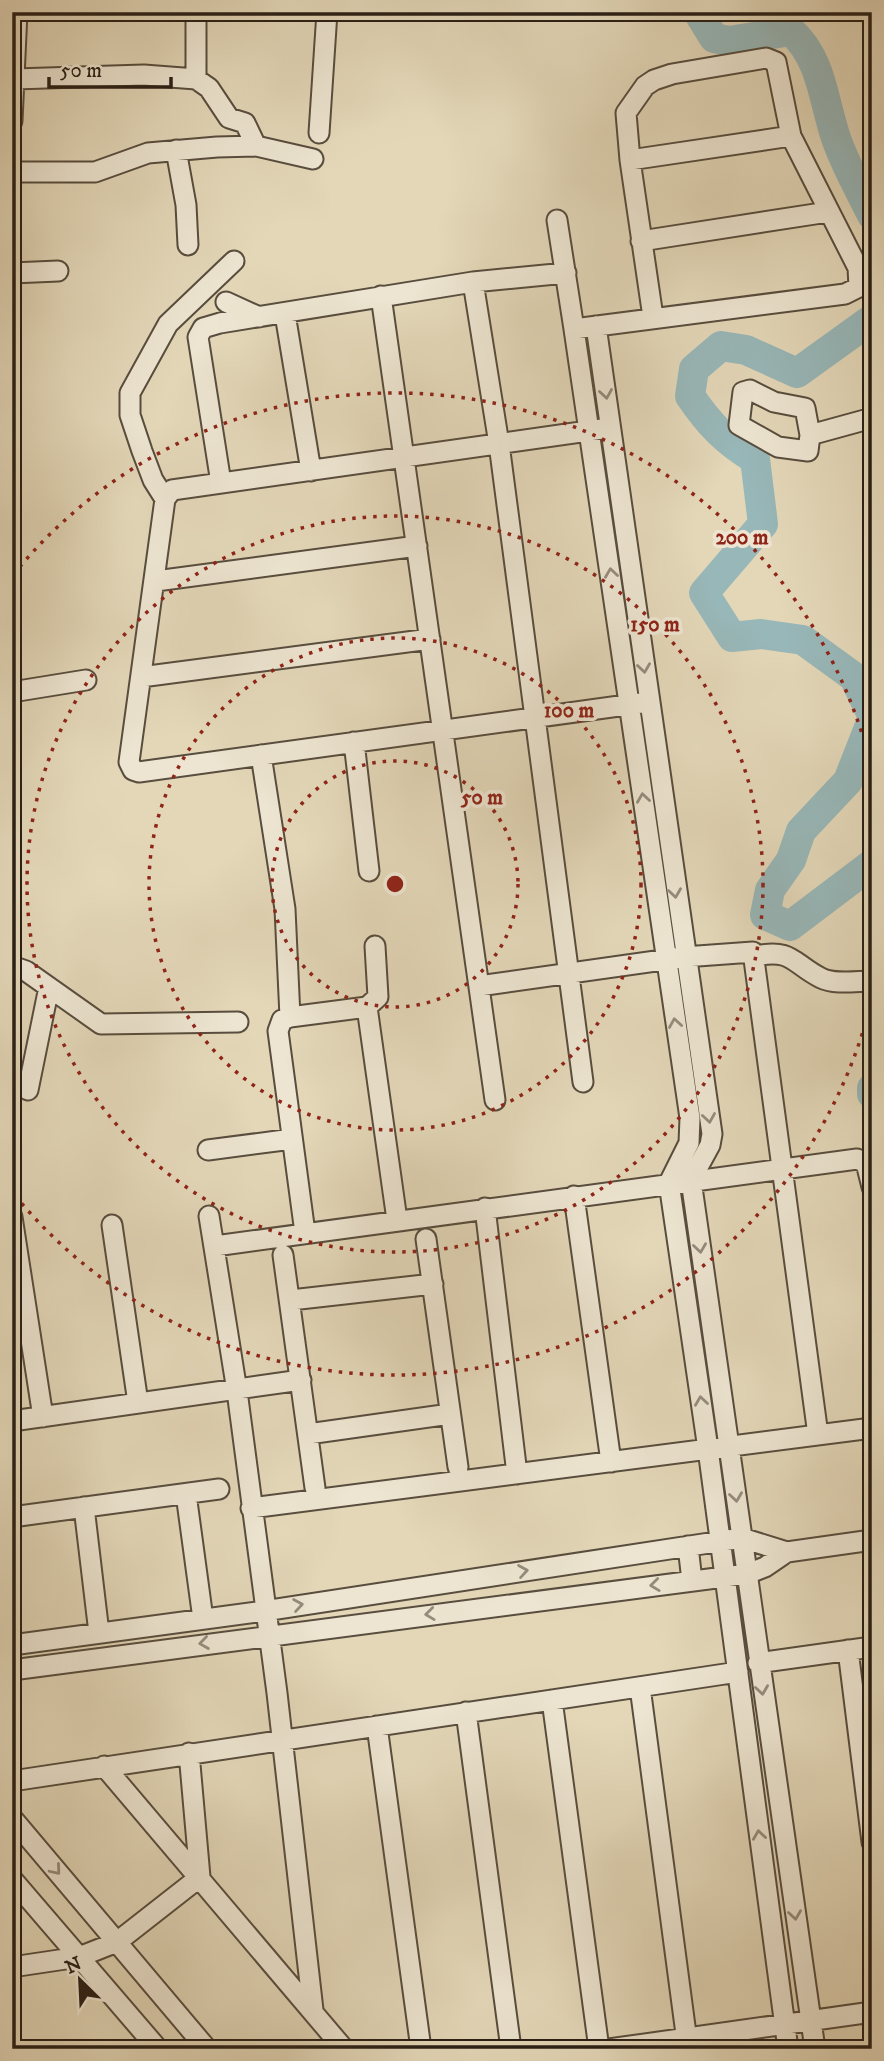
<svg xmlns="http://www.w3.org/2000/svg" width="884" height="2061" font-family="'IM FELL DW Pica',serif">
<rect width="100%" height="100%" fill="#e3d7b8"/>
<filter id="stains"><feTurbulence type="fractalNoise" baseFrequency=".00286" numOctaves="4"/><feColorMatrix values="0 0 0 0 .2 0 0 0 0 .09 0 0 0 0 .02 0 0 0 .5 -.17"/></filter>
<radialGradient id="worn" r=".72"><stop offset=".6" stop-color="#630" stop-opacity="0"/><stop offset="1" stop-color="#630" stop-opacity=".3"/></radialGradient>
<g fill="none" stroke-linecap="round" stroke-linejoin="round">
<path stroke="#98b7b8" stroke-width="30" d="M698 12 714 38 729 41 791 31C823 60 823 102 837 141 846 166 860 191 872 215
M872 319 797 373 746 350 721 346 694 369 690 396C709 424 726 442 755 459L763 524 704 593 732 637 761 634 803 640 854 677 872 715
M872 720 848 781 801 831 791 860 770 890 765 915 790 926 872 864
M872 1088V1094"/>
<g stroke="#584d3e" stroke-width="23">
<path id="minor" d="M196 12V79L209 88 229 118 245 123 256 146
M14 79 144 75 196 79
M12 121 17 12
M319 133 327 12
M176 150 186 205 188 245
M630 160 791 136
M12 172H95L148 153 217 147 256 146 313 159
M557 220 574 329 845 294 859 287 858 268 791 136 776 62 766 58 672 74 654 80 645 86 626 113 630 160 653 317
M641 241 828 212
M12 273 58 271
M473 282 499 444 583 1082
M381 296 495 1100
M226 302 259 317
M285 314 311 471
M596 326 712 1134 710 1145 691 1180 815 2049
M574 329 690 1118 689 1143 669 1183 708 1449 788 2049
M602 429 172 490 165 499 129 762 133 770 139 772 641 703
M810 435 805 408 774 402 750 390 743 392 739 425 778 447 808 451 810 435 872 418
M221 483 198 337 203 328 220 323 473 282 566 273
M165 499 153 480 142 451 130 415V393L168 324 234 261
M156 581 417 546
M141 677 430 639
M12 692 86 680
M354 742 369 871
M261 755 285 909 290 1017
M375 946 378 997 367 1007 397 1220
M756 956C792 948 793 964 821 978 835 985 857 981 872 981
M12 966 26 971 101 1024 238 1022
M479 986 684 957 753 952 818 1435
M28 1090 49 987
M208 1150 292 1139
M574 1196 611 1462
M485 1208 517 1474
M209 1216 237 1391 277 1693 313 2010
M12 1217 43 1417
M112 1225 138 1403
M305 1233 278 1031 282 1020 290 1017 367 1007
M426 1239 458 1467
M215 1246 857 1159 866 1163 872 1187
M283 1255 315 1488
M291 1300 433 1284
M12 1421 301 1380
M308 1434 450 1414
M186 1494 203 1619
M84 1507 99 1633
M251 1508 872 1428
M12 1517 219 1489
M688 1546 692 1581
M12 1645 264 1611 742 1538 787 1552 872 1540
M848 1650 872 1842
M758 1663 872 1647
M12 1670 747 1574 765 1567 787 1552
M640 1687 688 2049
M552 1700 599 2049
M466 1712 511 2049
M377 1726 421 2049
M104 1766 344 2049
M12 1781 738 1672
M12 1818 207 2049
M12 1879 158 2049
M12 1967 79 1957 117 1942 200 1877 189 1753
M609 2049 872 2012"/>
</g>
<use href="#minor" stroke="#ede5d1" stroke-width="19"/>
</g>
<defs><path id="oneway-chevron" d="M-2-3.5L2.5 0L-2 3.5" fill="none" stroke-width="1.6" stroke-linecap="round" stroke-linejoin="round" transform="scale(1.75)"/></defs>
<g stroke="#958c7d">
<use href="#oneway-chevron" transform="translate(606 394) rotate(81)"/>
<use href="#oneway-chevron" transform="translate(611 573) rotate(-98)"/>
<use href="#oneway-chevron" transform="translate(644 668) rotate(82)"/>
<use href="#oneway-chevron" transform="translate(643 798) rotate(-98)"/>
<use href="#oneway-chevron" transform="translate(675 893) rotate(82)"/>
<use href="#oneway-chevron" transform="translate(675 1023) rotate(-99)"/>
<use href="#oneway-chevron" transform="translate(709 1118) rotate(81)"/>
<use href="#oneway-chevron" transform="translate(700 1248) rotate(82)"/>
<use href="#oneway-chevron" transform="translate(701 1401) rotate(-98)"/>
<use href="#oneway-chevron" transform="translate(736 1497) rotate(82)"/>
<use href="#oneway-chevron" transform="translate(523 1571) rotate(-9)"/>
<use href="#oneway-chevron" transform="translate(655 1585) rotate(173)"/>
<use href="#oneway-chevron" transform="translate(298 1605) rotate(-9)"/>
<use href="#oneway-chevron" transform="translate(430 1614) rotate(173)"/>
<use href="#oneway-chevron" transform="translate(204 1643) rotate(172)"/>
<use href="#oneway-chevron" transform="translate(762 1690) rotate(82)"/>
<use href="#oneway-chevron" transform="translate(759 1835) rotate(-98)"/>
<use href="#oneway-chevron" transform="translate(56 1870) rotate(50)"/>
<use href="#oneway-chevron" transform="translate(795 1915) rotate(82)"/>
</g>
<g fill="none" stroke="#8f2418" stroke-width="3.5" stroke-dasharray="3.5 7">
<circle cx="395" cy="884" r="123"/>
<circle cx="395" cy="884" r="246"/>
<circle cx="395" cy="884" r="368"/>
<path d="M871 1003A491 491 0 0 1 13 1193M13 575A491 491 0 0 1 871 765"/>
</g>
<circle cx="395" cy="884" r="10" fill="#8f2418" stroke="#ede5d1" stroke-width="3.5"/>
<g font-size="21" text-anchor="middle" font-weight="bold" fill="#8f2418" stroke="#ede5d1" stroke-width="7" stroke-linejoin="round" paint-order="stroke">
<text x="742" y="544">200 m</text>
<text x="655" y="631">150 m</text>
<text x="569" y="717">100 m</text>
<text x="482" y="804">50 m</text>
</g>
<rect width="884" height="2061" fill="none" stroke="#e3d7b8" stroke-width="42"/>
<rect x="14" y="14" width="856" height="2033" fill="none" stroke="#291f16" stroke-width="3.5"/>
<rect x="21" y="21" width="842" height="2019" fill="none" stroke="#291f16" stroke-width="2"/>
<g transform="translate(80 1980) rotate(336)" stroke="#ede5d1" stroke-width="5" paint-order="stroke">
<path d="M0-5L12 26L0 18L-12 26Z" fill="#291f16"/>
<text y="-10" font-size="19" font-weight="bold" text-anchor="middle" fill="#291f16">N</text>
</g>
<path d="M49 77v10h122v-10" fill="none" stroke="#291f16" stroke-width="3.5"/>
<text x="60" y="77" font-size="21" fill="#291f16" stroke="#ede5d1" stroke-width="5" paint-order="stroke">50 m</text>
<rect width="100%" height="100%" filter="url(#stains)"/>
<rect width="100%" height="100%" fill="url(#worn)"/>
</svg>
